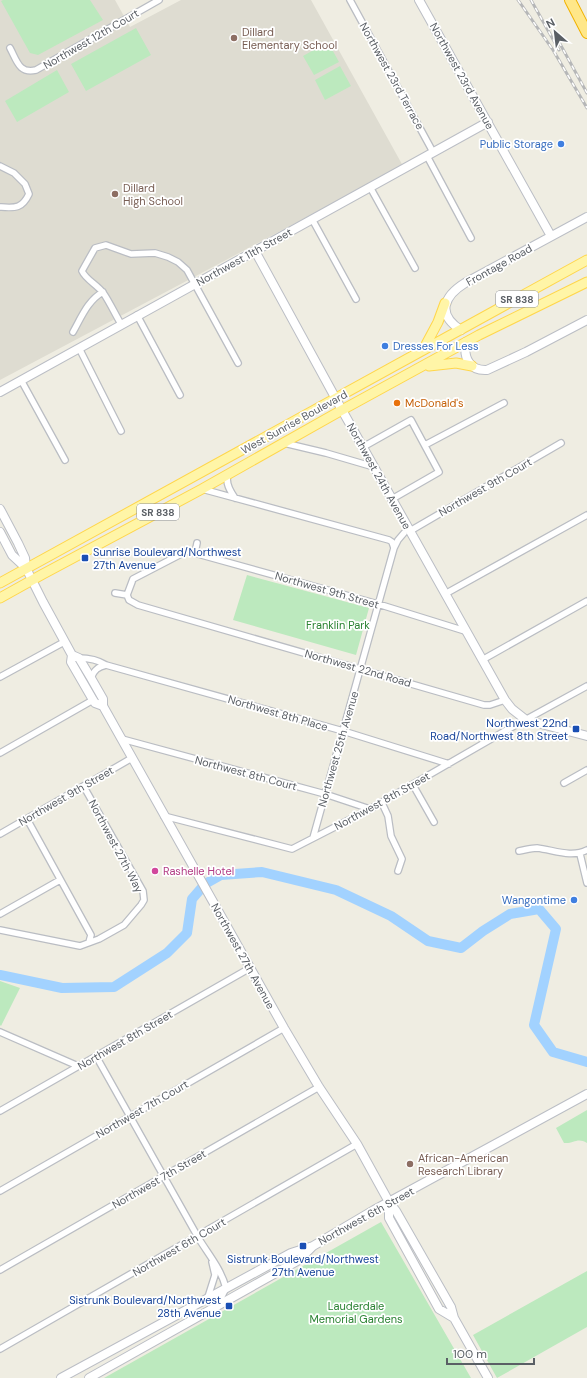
<svg xmlns="http://www.w3.org/2000/svg" width="587" height="1378" font-family="'DM Sans',sans-serif">
<rect width="100%" height="100%" fill="#efede2"/>
<path fill="#dedcd1" d="M0 0H115L130 27 181 0H311L403 166 0 380Z"/>
<path fill="#bce9be" d="M3 0H90L103 20 38 55 30 53 1 1Z
M136 28 151 55 86 91 71 64Z
M328 42 339 62 314 75 303 56Z
M340 66 351 86 325 100 315 80Z
M57 70 69 92 17 122 5 101Z
M247 575 369 608 356 655 233 620Z
M0 981 20 988 1 1026 0 1025Z
M587 1110V1143C577 1137 574 1144 564 1143L556 1128Z
M381 1222 471 1378H104Z
M587 1271V1327L497 1378 473 1335Z"/>
<g fill="none" stroke-linecap="round" stroke-linejoin="round">
<path stroke="#a2d2ff" stroke-width="10" d="M0 975 62 988 114 987 167 953 187 933 192 899 205 884 221 875 262 872 336 890 391 916 428 941 461 948 483 931 510 914 539 909 556 929 534 1025 553 1052 587 1062"/>
<g stroke="#babdc3" stroke-width="8">
<path id="street" d="M350 0 433 152
M10 48C17 61 19 74 36 70L159 0
M427 156 471 238
M0 166 14 173 25 184 29 194C22 209 15 208 0 207
M370 187 415 268
M312 219 356 299
M137 315 180 395
M121 324C115 314 110 303 104 294 98 285 86 280 82 271L95 248 106 245 131 254 155 253 168 257 178 262 187 270 238 363
M73 332C81 318 88 300 103 292
M79 348 121 431
M21 380 65 460
M284 443 326 453 374 467
M425 445 504 403
M363 447 411 420 439 472 392 499
M228 475C225 483 230 491 235 498
M202 489 389 540 392 542 394 548 313 838
M410 531 561 443
M394 548 398 540 404 533
M195 553 197 543
M115 593 127 595
M445 594 587 515
M127 595 129 600 138 605 484 705H490L505 700
M127 595 133 579 187 551 378 604 465 631
M79 658C89 658 98 660 106 665L343 731 449 764
M482 660 587 601
M0 677 64 642
M91 678C94 670 98 667 106 665
M122 739 325 794 370 809
M0 753 93 700
M564 783 587 770
M413 785 434 822
M382 803 388 816 391 836 402 859 398 871
M164 816 292 849 370 809 505 731 587 686
M27 819 91 935 89 942
M0 834 132 758
M519 851C525 850 531 848 537 848 554 850 571 858 587 850
M580 854 587 883
M0 914 60 880
M0 930 80 946 99 939 124 925 141 905 144 900 143 891 84 787
M0 1032 78 1066
M96 1056 199 1239C209 1255 221 1269 226 1288L217 1306
M0 1111 250 968
M0 1191 284 1028
M0 1270 319 1087
M208 1297 215 1275 212 1262
M0 1349 357 1144"/>
</g>
<g stroke="#bbbec5" stroke-width="10">
<path id="secondary" d="M419 0 551 236
M255 251 342 410 505 700 512 709 526 720 587 736
M461 330C436 314 444 296 465 283L587 217
M466 342C463 358 470 371 487 370L526 352 587 320
M0 392 488 122
M0 509 18 543 25 558 26 568 43 602 72 655 79 658 91 678 103 699V706L284 1028 319 1087 357 1144 389 1202 396 1211 451 1307 454 1318 488 1378
M0 532 12 555 26 568
M72 655 71 662 93 700 95 703 103 706
M389 1202V1218L439 1309 454 1318
M61 1378 291 1253 313 1246
M89 1378 299 1260 313 1246 374 1210 587 1094"/>
</g>
<g stroke="#ffd64b" stroke-width="11">
<path id="primary" d="M423 350 438 322 445 303
M429 366 456 363 472 366
M0 583 587 260
M0 598 43 574 202 489 342 410 479 335 587 282"/>
</g>
<g stroke="#f1b200" stroke-width="12">
<path id="highway" d="M570 0 587 33"/>
</g>
<use href="#street" stroke="#fff" stroke-width="5.5"/>
<use href="#secondary" stroke="#fff" stroke-width="8"/>
<use href="#primary" stroke="#fff5a7" stroke-width="9"/>
<use href="#highway" stroke="#ffe789" stroke-width="10"/>
<g stroke="#b6b7b8" stroke-width="3">
<path id="rail" d="M518 0 553 50 587 108
M531 0 559 50
M559 42 587 93"/>
</g>
<use href="#rail" stroke="#fff" stroke-width="1.5" stroke-dasharray="4.5" stroke-linecap="butt"/>
</g>
<g fill="#8d6e63" stroke="#fff" stroke-width="1.5">
<circle cx="234" cy="38" r="4"/>
<circle cx="115" cy="194" r="4"/>
<circle cx="410" cy="1164" r="4"/>
</g>
<g fill="#3f7fe0" stroke="#fff" stroke-width="1.5">
<circle cx="561" cy="144" r="4"/>
<circle cx="385" cy="346" r="4"/>
<circle cx="574" cy="900" r="4"/>
</g>
<circle fill="#e8710a" stroke="#fff" stroke-width="1.5" cx="397" cy="403" r="4"/>
<g fill="#1a4fb4" stroke="#fff" stroke-width="1.5">
<rect x="81" y="554" width="8" height="8" rx="2"/>
<rect x="572" y="725" width="8" height="8" rx="2"/>
<rect x="299" y="1242" width="8" height="8" rx="2"/>
<rect x="225" y="1302" width="8" height="8" rx="2"/>
</g>
<circle fill="#d1479c" stroke="#fff" stroke-width="1.5" cx="155" cy="871" r="4"/>
<g text-anchor="middle" stroke-width="3.5" stroke-linejoin="round" paint-order="stroke">
<g fill="#fff" stroke="#8c8f93" stroke-width="1">
<rect x="496" y="291" width="42" height="16" rx="3"/>
<rect x="137" y="504" width="42" height="16" rx="3"/>
</g>
<g font-size="10" font-weight="bold" fill="#5a5f65">
<text x="517" y="303">SR 838</text>
<text x="158" y="516">SR 838</text>
</g>
<g font-size="11" fill="#785e54" stroke="#fff" text-anchor="start">
<text x="242" y="36">Dillard<tspan x="242" dy="13">Elementary School</tspan></text>
<text x="123" y="192">Dillard<tspan x="123" dy="13">High School</tspan></text>
<text x="418" y="1162">African-American<tspan x="418" dy="13">Research Library</tspan></text>
</g>
<g font-size="11" fill="#5a5f65" stroke="#fff">
<text transform="translate(91 39) rotate(-30)" y="4">Northwest 12th Court</text>
<text transform="translate(392 76) rotate(61)" y="4">Northwest 23rd Terrace</text>
<text transform="translate(462 76) rotate(61)" y="4">Northwest 23rd Avenue</text>
<text transform="translate(244 257) rotate(-29)" y="4">Northwest 11th Street</text>
<text transform="translate(499 265) rotate(-29)" y="4">Frontage Road</text>
<text transform="translate(294 422) rotate(-29)" y="4">West Sunrise Boulevard</text>
<text transform="translate(379 476) rotate(61)" y="4">Northwest 24th Avenue</text>
<text transform="translate(485 487) rotate(-30)" y="4">Northwest 9th Court</text>
<text transform="translate(327 590) rotate(16)" y="4">Northwest 9th Street</text>
<text transform="translate(358 668) rotate(16)" y="4">Northwest 22nd Road</text>
<text transform="translate(278 713) rotate(16)" y="4">Northwest 8th Place</text>
<text transform="translate(338 749) rotate(-74)" y="4">Northwest 25th Avenue</text>
<text transform="translate(246 773) rotate(15)" y="4">Northwest 8th Court</text>
<text transform="translate(66 796) rotate(-30)" y="4">Northwest 9th Street</text>
<text transform="translate(382 801) rotate(-29)" y="4">Northwest 8th Street</text>
<text transform="translate(116 846) rotate(62)" y="4">Northwest 27th Way</text>
<text transform="translate(243 956) rotate(61)" y="4">Northwest 27th Avenue</text>
<text transform="translate(125 1040) rotate(-30)" y="4">Northwest 8th Street</text>
<text transform="translate(142 1109) rotate(-30)" y="4">Northwest 7th Court</text>
<text transform="translate(159 1179) rotate(-30)" y="4">Northwest 7th Street</text>
<text transform="translate(366 1216) rotate(-29)" y="4">Northwest 6th Street</text>
<text transform="translate(179 1247) rotate(-30)" y="4">Northwest 6th Court</text>
</g>
<g font-size="11" fill="#366cbe" stroke="#fff" text-anchor="end">
<text x="553" y="148">Public Storage</text>
<text x="393" y="350" text-anchor="start">Dresses For Less</text>
<text x="566" y="904">Wangontime</text>
</g>
<g font-size="11" fill="#c56008" stroke="#fff" text-anchor="start">
<text x="405" y="407">McDonald's</text>
</g>
<g font-size="11" fill="#164399" stroke="#fff" text-anchor="end">
<text x="93" y="556" text-anchor="start">Sunrise Boulevard/Northwest<tspan x="93" dy="13">27th Avenue</tspan></text>
<text x="568" y="727">Northwest 22nd<tspan x="568" dy="13">Road/Northwest 8th Street</tspan></text>
<text x="303" y="1263" text-anchor="middle">Sistrunk Boulevard/Northwest<tspan x="303" dy="13">27th Avenue</tspan></text>
<text x="221" y="1304">Sistrunk Boulevard/Northwest<tspan x="221" dy="13">28th Avenue</tspan></text>
</g>
<g font-size="11" fill="#2b8333" stroke="#fff">
<text x="338" y="629">Franklin Park</text>
<text x="356" y="1310">Lauderdale<tspan x="356" dy="13">Memorial Gardens</tspan></text>
</g>
<g font-size="11" fill="#b23c85" stroke="#fff" text-anchor="start">
<text x="163" y="875">Rashelle Hotel</text>
</g>
</g>
<g transform="translate(555 32) rotate(332)" stroke="#ffffff" stroke-width="3" paint-order="stroke">
<path d="M0-3L7 15L0 10L-7 15Z" fill="#5a5f65"/>
<text y="-6" font-size="11" font-weight="bold" text-anchor="middle" fill="#5a5f65">N</text>
</g>
<path d="M447 1358v6h87v-6" fill="none" stroke="#5a5f65" stroke-width="2"/>
<text x="453" y="1358" font-size="12" fill="#5a5f65" stroke="#ffffff" stroke-width="3" paint-order="stroke">100 m</text>
</svg>
